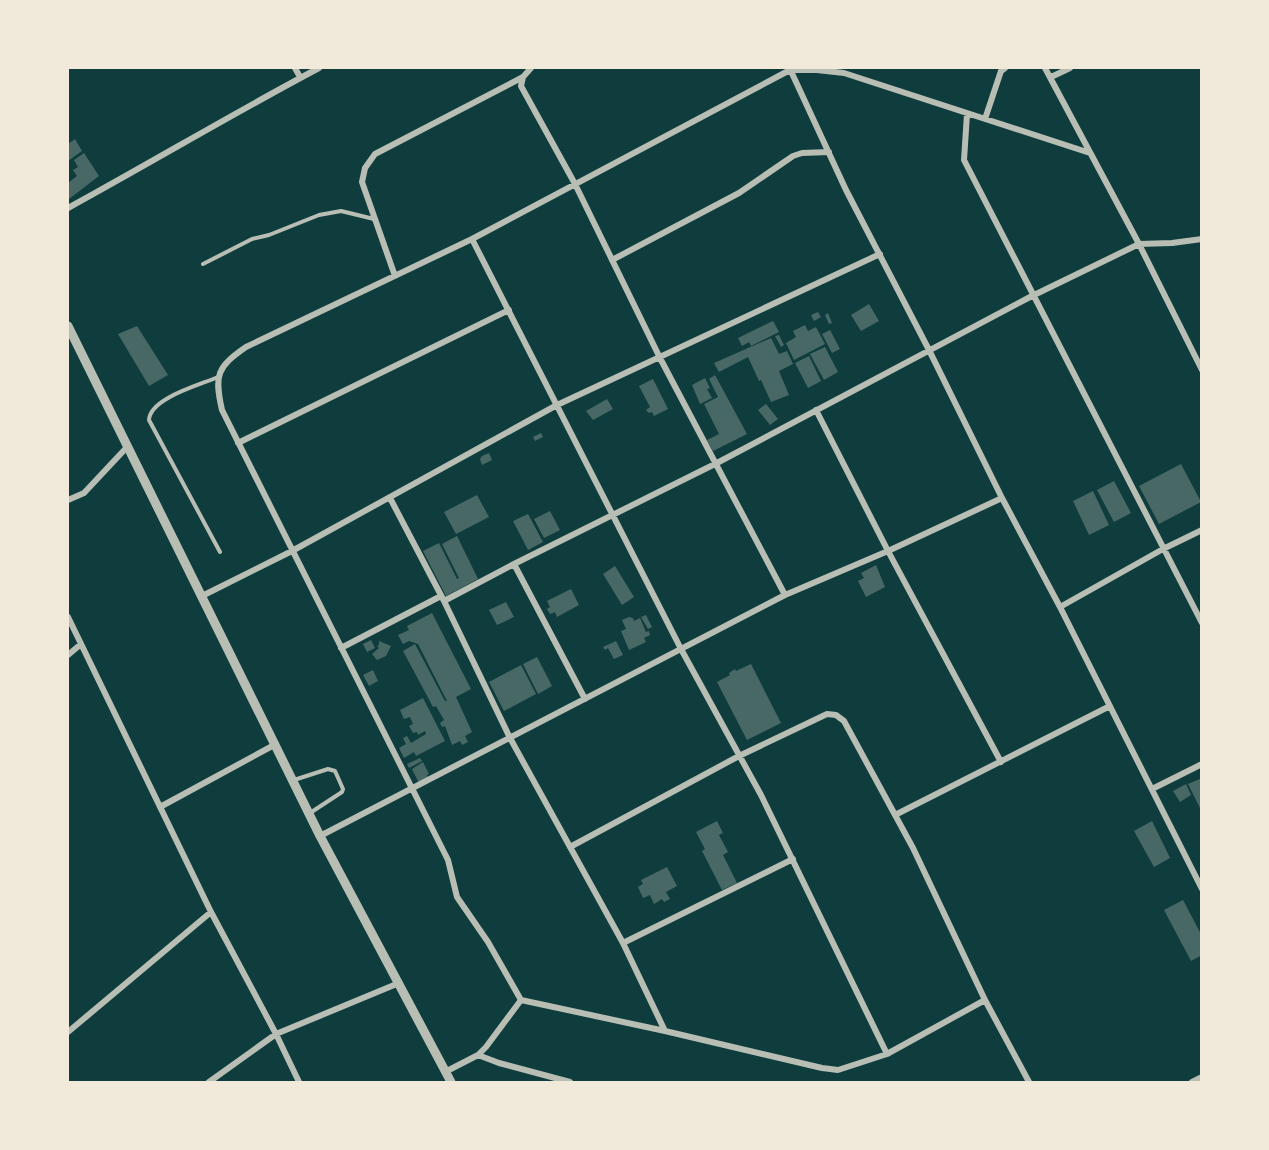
<svg xmlns="http://www.w3.org/2000/svg" width="1269" height="1150" font-family="Merriweather,serif">
<rect width="100%" height="100%" fill="#0f3d3e"/>
<path fill="#486865" d="M75 139 82 151 68 161V144Z
M84 153 99 176 69 199 68 183 77 176 73 170 78 167 74 160Z
M869 304 879 321 861 331 851 315Z
M818 312 821 317 814 321 811 315Z
M828 313 832 323 829 324 825 315Z
M773 321 779 332 751 346 749 342 742 346 738 338Z
M805 325 808 331 816 327 825 344 794 360 786 343 796 337 793 331Z
M137 326 168 375 149 386 118 334Z
M830 330 840 349 832 353 822 334Z
M779 335 784 345 781 347 775 336Z
M771 338 779 354 787 351 793 364 779 371 789 395 771 402 761 380 759 381 748 357 719 372 714 363Z
M825 347 838 372 824 380 810 354Z
M809 356 821 381 808 388 795 363Z
M715 375 747 434 713 451 707 440 719 434 704 404 718 397 709 379Z
M705 378 710 388 707 389 712 398 700 404 692 385Z
M653 379 668 409 654 416 652 412 649 413 646 410 650 407 639 386Z
M607 399 613 409 593 420 586 411Z
M766 404 778 419 770 425 758 410Z
M541 433 543 437 535 441 533 437Z
M489 453 492 460 482 465 480 459 482 456Z
M1181 464 1201 502 1159 524 1139 486Z
M1114 481 1131 513 1114 522 1097 490Z
M1093 491 1109 525 1089 535 1073 501Z
M477 495 489 517 456 534 444 512Z
M550 511 560 530 544 538 534 519Z
M528 514 543 542 528 550 513 521Z
M457 536 478 579 446 596 423 551 439 543 457 579 459 578 442 544Z
M876 565 885 587 866 597 858 581 864 578 861 573Z
M615 566 634 597 622 605 603 574Z
M571 589 579 605 557 617 555 612 550 614 547 609 550 607 547 601Z
M506 602 514 617 497 625 489 610Z
M432 613 471 689 456 697 472 732 465 736 468 742 462 745 460 741 452 745 445 726 442 727 440 723 444 720 436 706 433 707 403 651 415 644 445 701H447L418 644 409 641 403 644 398 635 409 630 407 626Z
M646 615 652 627 648 629 641 617Z
M629 617 633 618 634 621 640 618 646 632 649 631 650 635 644 638 646 642 629 650 621 631 626 629 622 620Z
M371 640 375 648 367 652 363 644Z
M379 641 391 646 386 656 377 660 372 654 379 648 377 646 379 645Z
M616 641 623 655 614 659 608 648 605 650 603 647Z
M537 657 552 686 538 694 523 664Z
M751 664 781 723 747 740 717 682 730 675 729 673 735 669 736 671Z
M521 665 536 694 504 711 489 682Z
M373 670 378 681 369 686 363 675Z
M423 698 445 741 416 756 414 752 404 758 399 748 406 744 403 738 407 736 411 743 426 734 425 731 418 735 417 732 413 733 409 726 413 724 410 717 404 719 400 710Z
M420 758 422 761 409 768 407 764Z
M423 762 429 774 427 775 428 778 419 783 412 769Z
M1202 778V812L1188 784Z
M1186 784 1191 795 1180 802 1173 791Z
M717 821 723 833 719 835 728 852 723 855 737 883 722 890 702 851 705 849 696 832Z
M1152 821 1170 858 1154 867 1134 831Z
M667 867 677 886 666 892 670 899 664 902 662 899 654 904 650 895 643 898 638 887 643 884 641 880Z
M1183 900 1202 936V955L1191 961 1164 910Z"/>
<g fill="none" stroke-linecap="round" stroke-linejoin="round">
<path stroke="#b8beb3" stroke-width="4" d="M203 264 252 239 269 235 319 215 341 211 374 219
M218 377C200 385 150 398 149 420L220 552
M294 780 328 769 335 771 343 789 342 792 310 813"/>
<path stroke="#b8beb3" stroke-width="6" d="M295 68 300 77
M531 68 523 77 521 86 575 184 660 358 785 595
M1045 68 1139 244 1202 370
M790 69 846 190 929 350 1002 498 1060 607 1202 889
M1051 77 1070 68
M967 114 964 160 1202 623
M985 119 1001 71 1005 68
M68 208C152 162 234 113 319 68
M472 239 681 649 761 795 887 1054
M612 260 739 193 793 156 802 153 829 152
M395 276 362 182 365 168 375 154 523 77
M816 410 888 551 1001 762
M238 443 509 310
M390 498 444 601 510 738 623 943 665 1031
M68 500 84 493 128 446
M514 564 585 699
M202 596 292 551 557 405 880 254
M444 601 514 564 715 464 1032 296 1139 244 1172 243 1202 239
M1060 607 1163 549 1202 530
M68 617 211 912 276 1034 299 1082
M341 648 441 596
M68 655 81 644
M1152 789 1202 764
M160 807 276 744
M895 815 1110 706
M320 836 785 595 888 551 1002 498
M570 847 739 756 827 714 836 715 844 721 913 848 985 1000 1029 1082
M623 943 793 859
M985 1000 887 1054 838 1070 822 1068 665 1031 521 1000 488 942 457 897 448 860 222 410C214 375 217 367 246 347L472 239 790 70H817L844 73 1090 153
M68 1032 211 912
M478 1055 499 1063 570 1082
M445 1072 478 1055 486 1047 521 1000
M209 1082 276 1034 399 983
M1192 1082 1202 1077"/>
<path stroke="#b8beb3" stroke-width="9" d="M68 326 320 836 451 1082"/>
</g>
<rect width="1269" height="1150" fill="none" stroke="#f1e9da" stroke-width="138"/>
</svg>
